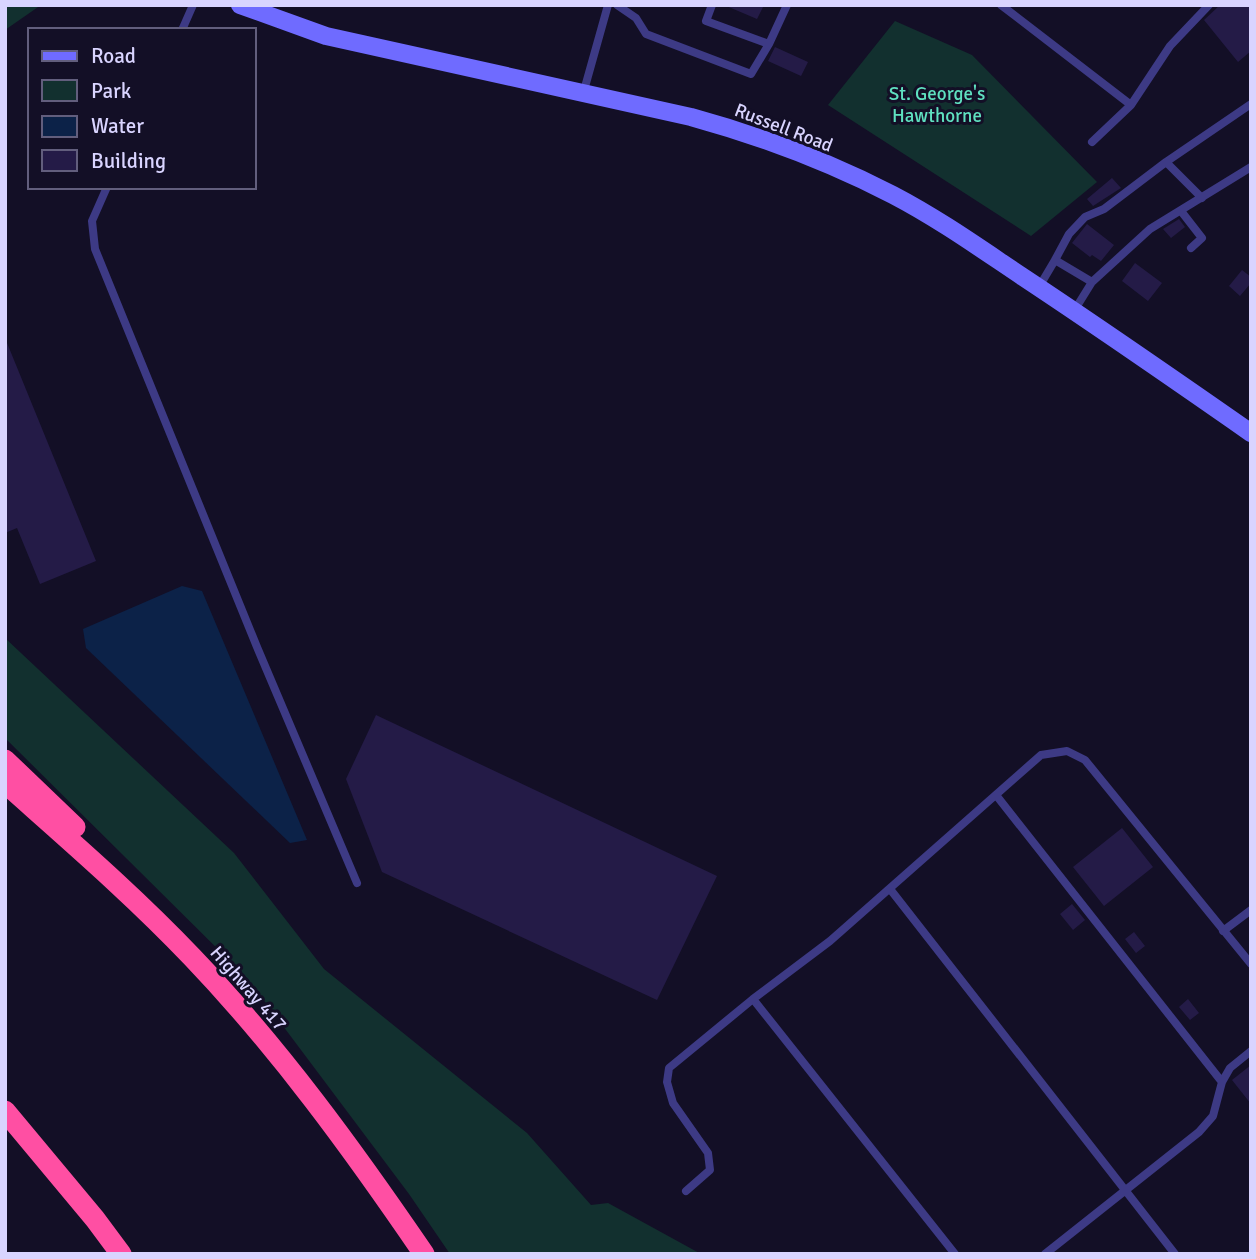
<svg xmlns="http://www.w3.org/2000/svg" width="1256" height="1259" font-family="Signika,sans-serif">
<rect width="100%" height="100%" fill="#130f26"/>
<path fill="#12302f" d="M5 5H41L5 30Z
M895 21 972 55 1097 182 1031 236 828 105Z
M5 638 234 853 324 969 527 1133 591 1205 608 1203 701 1254H450L409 1194 247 978 5 738Z"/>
<path fill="#0c2248" d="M182 586 202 591 307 840 290 843 86 648 83 629Z"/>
<path fill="#241b47" d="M724 5H764L757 19Z
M1220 5H1251V51L1238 62 1204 20Z
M775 47 808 62 801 76 768 61Z
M1112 178 1121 188 1093 206 1087 199Z
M1179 219 1185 227 1171 238 1163 229Z
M1087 224 1114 245 1101 261 1092 255 1090 257 1072 243Z
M1135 263 1162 283 1148 301 1122 281Z
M1242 270 1251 277V283L1240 296 1229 286Z
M5 338 96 561 40 584 17 528 5 533Z
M376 715 717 876 657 1000 382 872 346 779Z
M1122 828 1153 867 1104 906 1073 867Z
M1072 904 1085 920 1073 930 1060 914Z
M1134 932 1145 946 1136 953 1125 939Z
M1188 999 1199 1013 1190 1020 1179 1007Z
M1251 1065V1104L1232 1080Z"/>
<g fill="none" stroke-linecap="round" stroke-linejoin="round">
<path stroke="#3d3a85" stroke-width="8" d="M617 5 636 18 646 34 751 74 769 44 787 5
M712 5 706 21 769 44
M1001 5 1131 105
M182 30 193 5
M583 94 608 5
M1092 142 1131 105 1170 46 1209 5
M107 187 92 221 95 249 257 647 357 883
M1202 198 1166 162 1251 104
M1181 211 1202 238 1191 248
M1055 260 1069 234 1085 217 1104 209 1166 162
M1039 287 1055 260 1092 282
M1074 311 1092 282 1150 229 1251 167
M996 795 1222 1082
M890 889 1175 1254
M1223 931 1251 910
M753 999 955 1254
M686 1191 710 1170 708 1153 673 1103 667 1082 669 1068 753 999 830 941 1041 755 1067 751 1085 760 1251 964
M1045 1254 1199 1132 1213 1116 1222 1082 1230 1068 1251 1051"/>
<path stroke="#6f6bff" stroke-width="18" d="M240 5 326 36 691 117C760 136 829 162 893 195 939 219 981 249 1023 277 1100 328 1175 380 1251 433"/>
<path stroke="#ff4fa3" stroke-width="21" d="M5 760 75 827
M5 783C69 840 133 895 192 957 279 1048 353 1150 424 1254
M5 1111 95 1219 121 1254"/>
</g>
<g text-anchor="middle" stroke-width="6" stroke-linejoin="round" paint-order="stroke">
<g font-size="19" fill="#5fe0c0" stroke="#130f26">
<text x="937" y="100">St. George's<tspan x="937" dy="22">Hawthorne</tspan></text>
</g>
<g font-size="19" fill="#d9d4ff" stroke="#130f26">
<text transform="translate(784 127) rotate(21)" y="7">Russell Road</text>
<text transform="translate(249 988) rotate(49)" y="7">Highway 417</text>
</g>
</g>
<rect width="1256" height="1259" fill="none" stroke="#d9d4ff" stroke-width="14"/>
<rect x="28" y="28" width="228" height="161" fill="#130f26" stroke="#625e7d" stroke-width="2"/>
<rect x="42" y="51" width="35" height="10" fill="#6f6bff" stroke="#625e7d" stroke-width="2"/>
<text x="91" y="63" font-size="21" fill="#d9d4ff">Road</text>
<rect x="42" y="80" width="35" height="21" fill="#12302f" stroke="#625e7d" stroke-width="2"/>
<text x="91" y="98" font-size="21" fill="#d9d4ff">Park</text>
<rect x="42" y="116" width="35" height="21" fill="#0c2248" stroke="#625e7d" stroke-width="2"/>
<text x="91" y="133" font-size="21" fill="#d9d4ff">Water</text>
<rect x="42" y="150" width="35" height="21" fill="#241b47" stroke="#625e7d" stroke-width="2"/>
<text x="91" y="168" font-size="21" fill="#d9d4ff">Building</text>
</svg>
